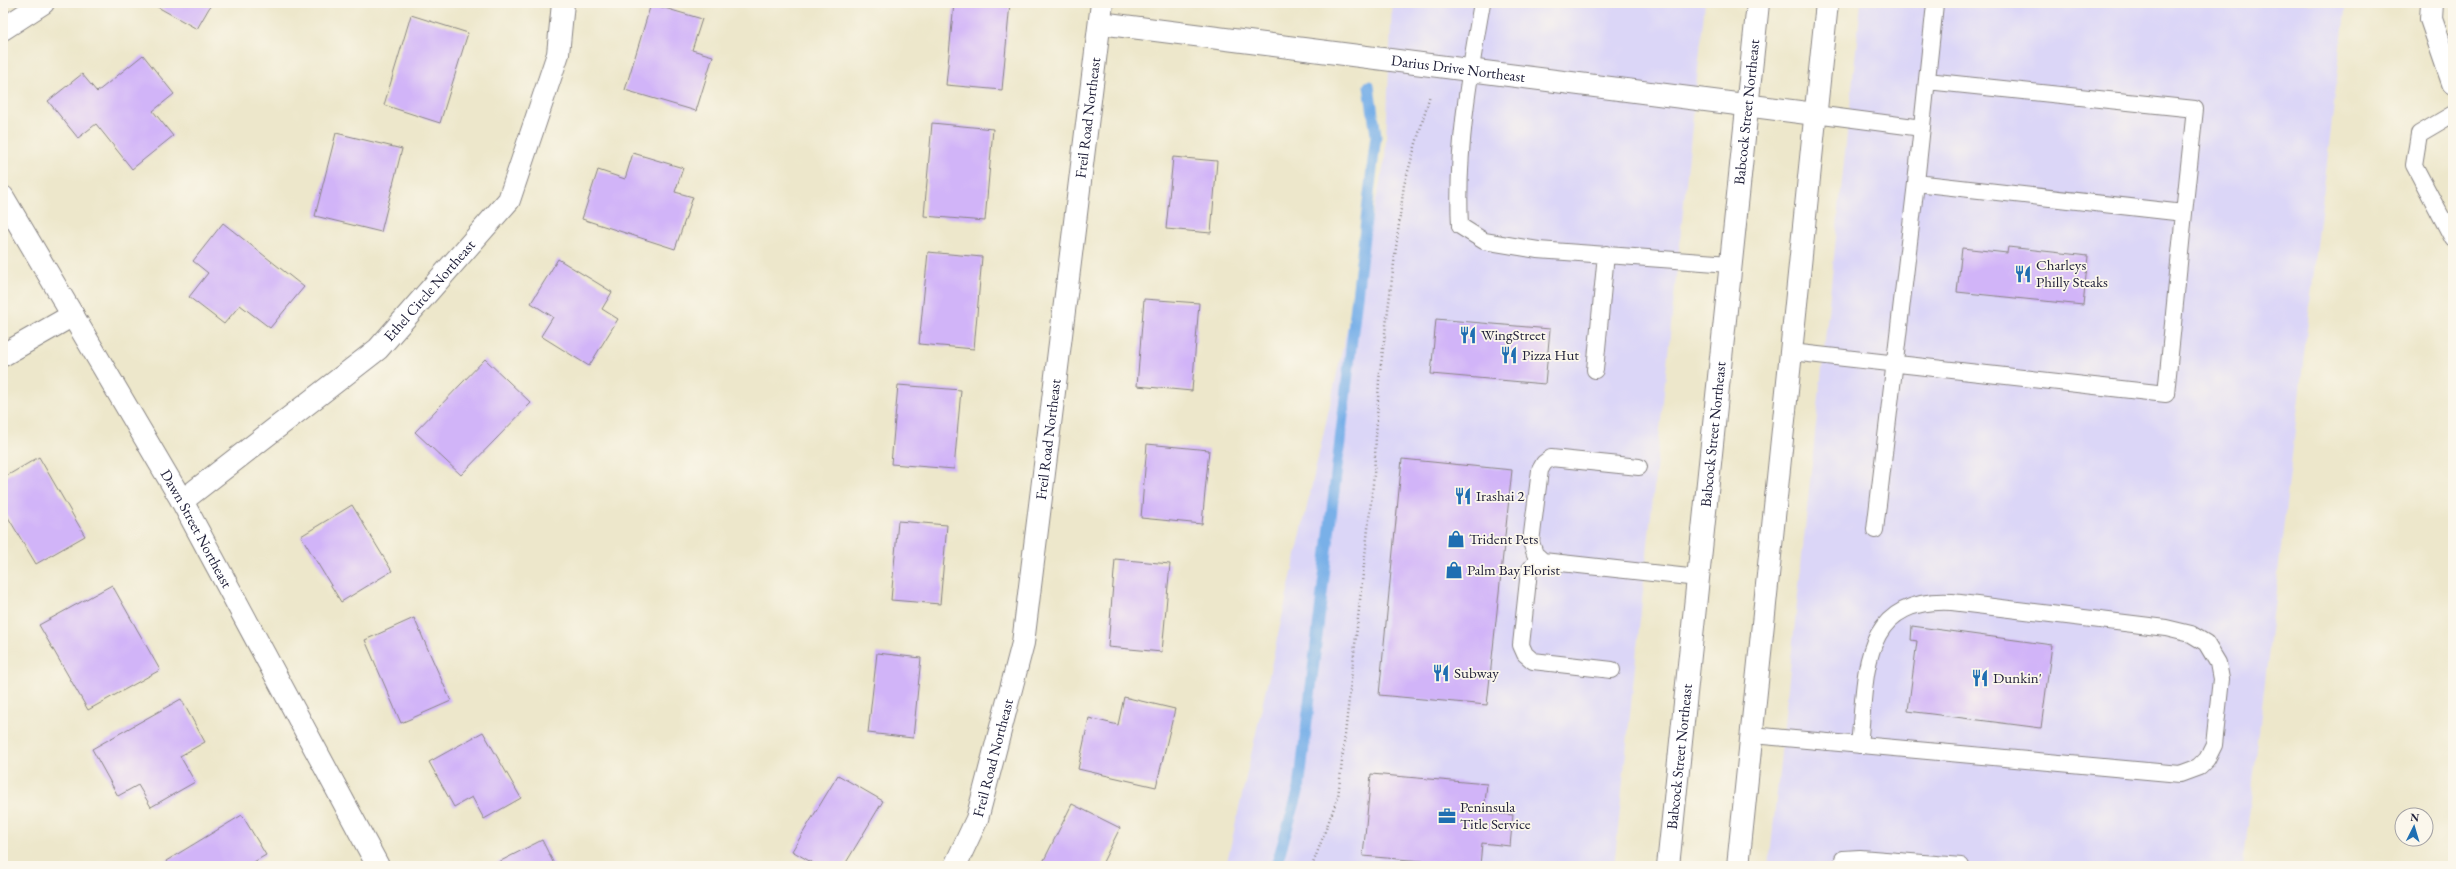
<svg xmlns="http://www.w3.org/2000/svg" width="2456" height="869" font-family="'EB Garamond',serif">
<rect width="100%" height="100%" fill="#fbf7ec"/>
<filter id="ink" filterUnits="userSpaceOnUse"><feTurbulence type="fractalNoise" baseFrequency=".025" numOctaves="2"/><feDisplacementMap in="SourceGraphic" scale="8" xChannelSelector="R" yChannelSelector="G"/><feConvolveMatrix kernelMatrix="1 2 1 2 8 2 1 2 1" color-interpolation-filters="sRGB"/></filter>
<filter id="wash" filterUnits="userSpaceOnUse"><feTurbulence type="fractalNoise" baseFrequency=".012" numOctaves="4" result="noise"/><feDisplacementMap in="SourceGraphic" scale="16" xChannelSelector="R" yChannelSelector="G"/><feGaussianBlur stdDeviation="0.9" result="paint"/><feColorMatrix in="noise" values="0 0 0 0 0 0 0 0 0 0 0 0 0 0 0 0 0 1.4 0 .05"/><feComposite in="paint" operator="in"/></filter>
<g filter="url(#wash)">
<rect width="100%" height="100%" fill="#ede7cb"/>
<path fill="#dbd6f7" d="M1392 3H1705L1614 866H1226L1385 160Z
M1861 3H2346L2243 866H1769Z"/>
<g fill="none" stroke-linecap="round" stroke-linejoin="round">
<path stroke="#79b0e8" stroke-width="11" d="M1276 866 1299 789 1376 135 1369 86"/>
</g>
<g id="blocks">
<path fill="#d1b4f8" d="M155 3H212L197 29 154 5Z
M954 3H1010L1002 90 946 85Z
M651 4 702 19 692 50 713 56 696 111 625 90Z
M411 15 468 33 440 123 384 105Z
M143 55 174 94 153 111 173 136 132 169 96 124 78 138 48 101 82 74 97 92Z
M932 123 993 129 985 221 924 216Z
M336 133 402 149 381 232 315 216Z
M633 153 683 168 675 192 693 197 675 249 582 219 598 170 625 179Z
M1173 157 1217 161 1211 233 1166 229Z
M223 223 304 287 270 328 240 305 224 324 189 297 208 273 193 261Z
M2008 247 2088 256 2083 305 1957 292 1962 248 2007 253Z
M928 252 982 257 974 349 919 344Z
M558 259 612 292 602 309 618 319 589 366 541 336 553 317 531 303Z
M1144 299 1199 303 1192 391 1137 386Z
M1436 319 1550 329 1545 384 1431 374Z
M485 359 531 403 461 475 415 432Z
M898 385 961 390 954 469 891 464Z
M1147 444 1209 450 1202 524 1141 518Z
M39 457 85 536 36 564 3 509V478Z
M1402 459 1512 470 1487 705 1379 695Z
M352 505 392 571 341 602 301 536Z
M898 521 947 525 940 604 891 600Z
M1115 559 1170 564 1162 652 1108 647Z
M112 585 160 670 88 710 39 625Z
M414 618 451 701 401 723 365 640Z
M1912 626 2052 645 2041 728 1908 711 1917 641 1911 640Z
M877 653 921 658 913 738 868 733Z
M1124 697 1175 709 1156 787 1078 769 1089 718 1118 725Z
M181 699 205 742 180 756 195 782 151 807 138 785 118 796 92 749Z
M483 732 521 798 484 819 472 797 454 807 429 762Z
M1371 774 1487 784 1484 812 1513 815 1510 846 1482 843 1480 866 1363 856Z
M838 775 883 801 844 866H818L792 851Z
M1072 804 1120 828 1101 866H1041Z
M242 815 266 855 247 866H169L166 861Z
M542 840 555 866H491Z"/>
</g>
</g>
<g filter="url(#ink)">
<use href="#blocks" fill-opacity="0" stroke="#888483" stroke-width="1"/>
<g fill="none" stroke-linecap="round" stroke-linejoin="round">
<g stroke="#888483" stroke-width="18">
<path id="service" d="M1482 3C1469 76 1456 152 1460 226L1484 241 1538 250 1730 264
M1927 81 2195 109 2184 213
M1815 114 1922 128
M2453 114 2419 134 2414 165 2453 239
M1791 352 2166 394 2184 213 1916 183 1935 4
M1595 370 1606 254
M1639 467 1551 458 1544 463 1540 470 1531 542 1535 554 1543 561 1698 578
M1875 530 1916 183
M1543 561 1534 564 1529 571 1521 645 1525 654 1533 661 1612 670
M1752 735 2180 774 2199 767 2207 759 2214 745 2221 679 2218 663 2206 643 2191 634 2166 628 1952 602C1858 597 1867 676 1859 745
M1843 859 1860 858 1961 866"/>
</g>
<g stroke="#888483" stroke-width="24">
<g id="minor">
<path d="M2432 3 2431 19 2453 83"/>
<path id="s1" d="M1100 23 1815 114"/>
<path d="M3 29 43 3"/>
<path id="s2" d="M3 197 182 501 378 866"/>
<path d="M3 355 73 315"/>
<path id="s3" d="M182 501 378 349 509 200 558 54 563 3"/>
<path id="s4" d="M955 866 977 819 1023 643 1102 3"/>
</g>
</g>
<g stroke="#888483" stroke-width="24">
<g id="secondary">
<path id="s5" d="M1668 866 1758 3"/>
<path d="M1738 866 1827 3"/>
</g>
</g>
<path stroke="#888483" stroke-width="2.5" stroke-dasharray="1 3" stroke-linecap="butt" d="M1312 866 1338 797 1374 475 1379 380 1404 185 1430 95"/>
<use href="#service" stroke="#fff" stroke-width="16"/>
<use href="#minor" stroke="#fff" stroke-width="22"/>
<use href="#secondary" stroke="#fff" stroke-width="22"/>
</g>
</g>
<defs>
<g id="restaurant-bare" transform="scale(1.38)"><path d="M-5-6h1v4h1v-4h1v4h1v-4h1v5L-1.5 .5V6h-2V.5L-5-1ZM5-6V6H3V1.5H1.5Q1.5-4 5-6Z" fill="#1f6fb2" stroke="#fbf7ec" stroke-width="2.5" paint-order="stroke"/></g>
<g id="shop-bare" transform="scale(1.38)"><path d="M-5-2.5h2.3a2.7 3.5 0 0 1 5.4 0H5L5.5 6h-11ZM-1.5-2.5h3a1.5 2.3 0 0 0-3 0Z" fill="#1f6fb2" stroke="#fbf7ec" stroke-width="2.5" paint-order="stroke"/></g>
<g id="office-bare" transform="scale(1.38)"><path d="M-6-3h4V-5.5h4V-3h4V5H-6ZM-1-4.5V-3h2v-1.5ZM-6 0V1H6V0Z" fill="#1f6fb2" stroke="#fbf7ec" stroke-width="2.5" paint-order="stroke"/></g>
</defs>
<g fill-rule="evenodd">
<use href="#restaurant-bare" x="2023" y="274"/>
<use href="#restaurant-bare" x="1468" y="335"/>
<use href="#restaurant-bare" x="1509" y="355"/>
<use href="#restaurant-bare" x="1463" y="496"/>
<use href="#shop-bare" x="1456" y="539"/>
<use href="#shop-bare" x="1454" y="570"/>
<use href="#restaurant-bare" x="1441" y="673"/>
<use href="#restaurant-bare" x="1980" y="678"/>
<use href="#office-bare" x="1447" y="816"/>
</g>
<g text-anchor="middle" stroke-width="3.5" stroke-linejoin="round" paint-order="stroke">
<g font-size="15" fill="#22223b" stroke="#fbf7ec">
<text dy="5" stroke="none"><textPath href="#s1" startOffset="361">Darius Drive Northeast</textPath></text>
<text dy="5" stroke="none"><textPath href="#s5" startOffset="758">Babcock Street Northeast</textPath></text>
<text dy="5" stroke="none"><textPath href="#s4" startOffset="763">Freil Road Northeast</textPath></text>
<text dy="5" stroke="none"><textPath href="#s3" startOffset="326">Ethel Circle Northeast</textPath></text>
<text dy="5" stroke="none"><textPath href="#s5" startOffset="434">Babcock Street Northeast</textPath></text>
<text dy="5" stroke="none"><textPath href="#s4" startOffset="439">Freil Road Northeast</textPath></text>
<text dy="5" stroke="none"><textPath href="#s2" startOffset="384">Dawn Street Northeast</textPath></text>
<text dy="5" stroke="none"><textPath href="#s5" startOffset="110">Babcock Street Northeast</textPath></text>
<text dy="5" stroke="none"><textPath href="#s4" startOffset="115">Freil Road Northeast</textPath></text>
</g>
<g font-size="15" fill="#22223b" stroke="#fbf7ec" text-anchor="start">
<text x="2036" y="270">Charleys<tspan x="2036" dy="17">Philly Steaks</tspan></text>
<text x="1481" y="340">WingStreet</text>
<text x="1522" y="360">Pizza Hut</text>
<text x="1476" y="501">Irashai 2</text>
<text x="1469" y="544">Trident Pets</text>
<text x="1467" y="575">Palm Bay Florist</text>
<text x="1454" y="678">Subway</text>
<text x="1993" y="683">Dunkin'</text>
<text x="1460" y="812">Peninsula<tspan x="1460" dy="17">Title Service</tspan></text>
</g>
</g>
<rect width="2456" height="869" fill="none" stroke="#fbf7ec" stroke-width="16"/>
<g transform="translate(2414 827) rotate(5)"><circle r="19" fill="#fbf7ec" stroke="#a4a2a5"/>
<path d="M0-3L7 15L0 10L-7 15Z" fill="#1f6fb2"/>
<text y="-6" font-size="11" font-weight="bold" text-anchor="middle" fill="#22223b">N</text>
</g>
</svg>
